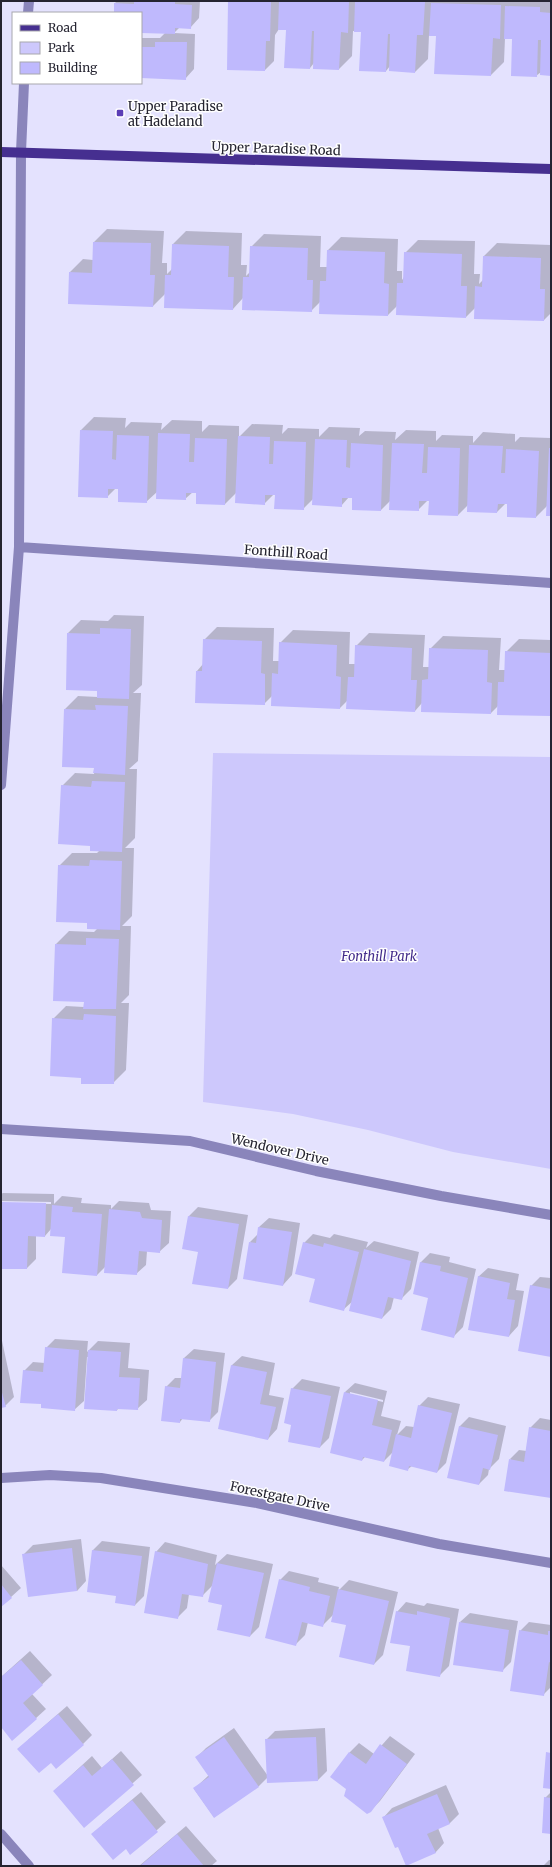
<svg xmlns="http://www.w3.org/2000/svg" width="552" height="1867" font-family="Merriweather,serif">
<rect width="100%" height="100%" fill="#e4e2fe"/>
<path fill="#cdc8fc" d="M213 753 551 757V1169L453 1152 368 1130 293 1114 203 1102Z"/>
<path fill="#0003" fill-rule="evenodd" d="M117 1H200L199 18 190 28 180 27 174 33 195 34 194 69 185 79 141 77V38H160L165 33 141 32V13H115V3Z
M230 1H551V75L541 72 536 76 513 38H505L504 62 491 75 437 35H429L428 59 415 72 390 66 386 71 362 31H353L352 56 339 69 314 68V63L310 68 287 29H279L275 35 274 61 265 70 228 69Z
M107 229 164 231 162 263H167V274L172 269 173 244 186 231 242 233 241 265H247L246 276 250 272 251 247 264 234 321 236 320 267H327L328 250 341 237 398 239 397 271H402V280L404 277 405 253 418 240 475 241 474 274H480L479 284 483 280 484 256 497 243 551 245V313L544 320 476 307 466 317 397 306 388 315 320 302 311 311 243 298 233 309 165 294 153 306 69 303 70 272 83 259 93 260 94 242Z
M94 417 126 418 125 428 131 422 162 423 161 430 172 420 202 421V432L209 425 239 426V437L252 424 283 425 282 434 288 428 319 429V437L329 427 360 428 359 436 365 431 396 432 395 440 406 430 436 431V441L442 435 473 436V443L483 432 515 434V442L520 437 551 438V515L548 505 536 517 506 503 497 512 468 505 458 515 429 514 430 500H428L418 510 391 500 381 510 354 497H349L341 506 314 498 303 509 274 494 264 504 237 492 225 504 197 492H193L185 499 157 492 146 502 116 488 107 497 81 430Z
M114 615 144 616 142 685 133 693H141L138 761 129 769H137L135 838 125 848H134L132 916 122 926H131L129 995 121 1003H129L126 1070 113 1083 82 1077 53 1019 66 1006 84 1007 85 1001 54 1000 56 944 69 931 94 932 97 929 88 922 59 866 72 853H97L100 850 91 845 62 786 75 773 94 774 95 767 65 709 78 696 98 697V690L68 633 81 620 108 621Z
M217 627 274 628 273 661H279L280 643 293 630 350 632 349 664H355L356 646 369 633 425 635 423 667H430V649L443 636 501 638 499 670H505L506 652 519 639 551 640V715L498 706 491 713 422 703 415 711 348 700 340 708 272 705V696L264 704 196 702 197 671 203 664 204 640Z
M3 1193 54 1194V1204L62 1196 82 1198 81 1203 111 1205V1209L119 1201 149 1203 151 1210 171 1211 169 1243 159 1252 147 1251 146 1265 136 1274 106 1266 97 1275 66 1236 51 1229 45 1236 36 1235V1259L27 1268H1V1194ZM1 1201 51 1202V1204L1 1203Z
M198 1207 248 1215 237 1279 228 1288 199 1251 183 1248 189 1216Z
M269 1218 300 1223 292 1275 283 1285 250 1242 258 1234 259 1227Z
M313 1234 330 1238 334 1234 368 1242 366 1248 374 1241 419 1252 411 1289 401 1299 394 1297 391 1309 382 1318 353 1301 344 1309 316 1278 304 1243Z
M430 1253 450 1257 449 1262 476 1269 463 1327 454 1336 430 1297 414 1293 421 1262Z
M488 1268 519 1274 516 1290 524 1291 518 1326 509 1336 478 1277Z
M540 1277 551 1278V1356L531 1286Z
M1 1336 14 1397 5 1406 1 1407Z
M55 1339 88 1341 87 1352 98 1341 130 1343 128 1368 149 1370 147 1400 137 1409 119 1408 117 1410 89 1357H87L84 1401 74 1410 42 1403 24 1371 33 1362 45 1363 46 1348Z
M194 1349 225 1353 218 1412 209 1421 183 1418 180 1422 166 1387 175 1378H182L184 1358Z
M242 1356 275 1363 269 1395 284 1398 277 1429 268 1439 219 1428 232 1365Z
M302 1379 340 1387 329 1438 320 1447 292 1424V1389Z
M355 1383 387 1391 381 1416 401 1421 397 1435 406 1426 414 1427 419 1406 428 1397 460 1404 446 1463 437 1472 412 1466 408 1469 393 1452 384 1461 365 1457 362 1460 345 1392ZM350 1392 383 1400V1402L350 1394Z
M469 1417 506 1426 499 1459 489 1469 488 1475 479 1484 459 1427Z
M540 1418 551 1420V1497L510 1459 519 1450 527 1451 530 1428Z
M81 1539 86 1581 77 1591 24 1554 33 1545Z
M102 1541 150 1547 144 1596 135 1605 117 1595 88 1591 93 1550Z
M165 1542 217 1555 215 1565 227 1554 273 1564 259 1627 250 1636 224 1604 212 1586 202 1596 189 1594 187 1608 177 1618 156 1552Z
M1 1565 21 1588 1 1606Z
M289 1571 319 1578 318 1582 339 1587 338 1591 349 1580 398 1592 383 1655 374 1664 347 1624 334 1614 322 1626 308 1622 305 1635 296 1644 280 1580Z
M406 1602 424 1606 427 1603 459 1609 449 1666 439 1676 411 1646 397 1612Z
M470 1613 518 1621 511 1662 502 1671 460 1622Z
M529 1622 551 1625V1687L543 1695 520 1631Z
M30 1651 52 1675 32 1694 46 1709 13 1739 1 1726V1677Z
M67 1706 92 1735 83 1744 28 1740Z
M234 1728 268 1776 266 1740 275 1731 325 1728 327 1771 318 1780 268 1777 259 1786 214 1817 194 1789 209 1775 197 1757 206 1748Z
M390 1736 415 1754 380 1801 370 1811 348 1788 332 1777 350 1752 359 1743 374 1754Z
M121 1751 142 1775 84 1826 54 1791 92 1756 102 1768Z
M446 1785 459 1814 450 1823 438 1828 444 1843 435 1853 399 1845 383 1818 392 1808Z
M141 1792 166 1822 131 1853 102 1825Z
M551 1792V1833L545 1798Z
M186 1826 217 1861 211 1866H139Z
M549 1860H551V1866H543Z"/>
<path fill="#bfb9fd" d="M134 1H175V4L192 5 191 29 175 28V34L141 33V13H114V3L134 4Z
M228 1 271 2 270 41H266L265 71 227 70Z
M279 1H349L348 33 341 32 339 70 313 69 314 31H312L310 69 284 68 286 30H278Z
M355 1 425 2 423 35H417L415 73 389 71 390 34H388L386 72 359 71 361 32H354Z
M431 3 501 5 500 39 493 38 491 76 434 74 436 36H429Z
M505 6 540 7V12L551 13V76L540 75 541 40H538L537 77 511 76 512 39H504Z
M155 42H187L186 80 141 78V47H155Z
M93 242 151 243 150 275H155L153 307 68 304 69 272 92 273Z
M172 244 229 246 228 277H234L233 310 164 308 165 275H171Z
M250 246 308 248 307 280H313L312 312 242 310 243 277H249Z
M327 250 385 252 384 283 389 284 388 316 319 314 320 281H326Z
M404 252 462 254 461 286H467L466 318 396 315 397 283H403Z
M483 256 541 258 540 289H545L544 321 474 319 475 286 482 287Z
M80 430 113 431 112 459 116 460 117 435 149 436 147 503 118 502V489H108V498L78 497Z
M158 433 190 434 189 462H194L195 438 227 439 225 505 196 504V493H186V500L156 499Z
M238 436 270 437 269 464H273L274 441 306 442 304 510 274 509 275 495H265V505L235 503Z
M315 439 347 440 346 467 350 468 351 443 383 445 381 511 352 510V498H342V507L312 505Z
M392 443 424 444 422 473H427L428 447 460 448 458 516 428 515 429 501H419V511L389 510Z
M469 445 503 446 501 473H505L506 449 539 451 536 518 507 517V504H498L497 513 467 512Z
M549 448H551V516H546Z
M100 628 131 629 129 699 97 698V691L66 690 67 633 100 634Z
M203 639 262 641 261 673 265 674V705L195 703 196 671H202Z
M279 642 337 645 336 676 341 677 340 709 271 706 272 673 278 674Z
M355 645 412 648 411 680H417L415 712 346 709 348 677H354Z
M429 648 488 650 487 682 492 683 491 714 421 712 422 680 428 679Z
M505 651 551 653V716L497 715 498 682H504Z
M95 705 128 706 125 775 93 773 94 768 62 767 64 709 96 710Z
M92 781 125 782 122 852 90 851V846L58 844 61 785 91 787Z
M90 860 122 861 120 930 87 929V923L56 922 58 865 89 866Z
M86 938 119 939 116 1009H83L84 1002 53 1001 55 944 86 945Z
M84 1014 116 1016 114 1084H81V1078L50 1076 52 1018 83 1020Z
M1 1202 46 1203 45 1237 28 1236 27 1269H1Z
M52 1205 73 1207 72 1212 102 1214 97 1276 62 1273 65 1237 50 1236Z
M109 1209 140 1212 142 1218 162 1220 160 1253 139 1251 137 1275 104 1273Z
M188 1216 239 1224 228 1289 192 1284 198 1252 182 1249Z
M258 1227 292 1232 283 1286 243 1279 249 1242 256 1243Z
M303 1242 323 1247 324 1243 359 1252 344 1311 309 1302 315 1279 295 1274Z
M364 1249 411 1261 402 1300 388 1297 382 1319 349 1311Z
M420 1262 441 1266 440 1271 468 1278 454 1338 421 1330 428 1298 413 1294Z
M478 1276 510 1283 507 1299 515 1300 509 1337 468 1330Z
M530 1285 551 1289V1357L518 1351Z
M45 1347 79 1350 75 1411 41 1408V1404L20 1403 23 1370 43 1372Z
M88 1350 121 1352 119 1377 140 1378 138 1410 117 1409V1411L84 1409Z
M183 1358 216 1362 210 1422 180 1419V1423L161 1421 165 1386 180 1388Z
M231 1365 267 1372 260 1404 276 1407 268 1440 218 1429Z
M291 1388 331 1396 320 1448 288 1442 291 1425 284 1423Z
M1 1389 6 1407 1 1408Z
M344 1392 378 1400 372 1425 392 1430 384 1462 363 1457 362 1461 330 1453Z
M418 1405 452 1413 437 1473 409 1466 408 1471 389 1466 396 1434 411 1438Z
M459 1426 498 1435 490 1470 483 1468 479 1485 447 1478Z
M529 1427 551 1431V1498L504 1491 509 1459 524 1462Z
M72 1548 77 1591 28 1597 22 1554Z
M92 1550 142 1556 135 1606 115 1603 116 1596 87 1592Z
M155 1551 208 1564 203 1597 182 1594 178 1619 144 1613Z
M217 1563 264 1573 250 1637 217 1630 222 1605 208 1602Z
M279 1579 310 1587 309 1591 330 1596 323 1627 302 1622 296 1646 265 1638Z
M1 1584 12 1598 1 1607Z
M338 1589 389 1601 374 1665 339 1657 346 1625 331 1622Z
M396 1611 417 1615V1611L450 1618 440 1677 406 1671 410 1646 390 1643Z
M459 1622 509 1630 503 1672 453 1665Z
M519 1630 548 1635V1631H551V1663L549 1662 544 1696 510 1691Z
M21 1660 43 1685 23 1703 37 1719 12 1741 1 1727V1677Z
M58 1714 84 1745 56 1769 51 1763 39 1773 17 1749Z
M224 1737 259 1787 214 1818 193 1788 209 1777 195 1757Z
M316 1737 318 1781 267 1783 265 1739Z
M380 1744 407 1764 371 1812 367 1814 344 1796 346 1789 330 1777 349 1752 366 1764Z
M546 1752 551 1753V1789L543 1788Z
M112 1759 134 1785 84 1828 53 1791 83 1765 92 1776Z
M437 1794 450 1824 427 1834 436 1853 406 1866 398 1847 395 1848 382 1817Z
M544 1797 551 1798V1834L542 1833Z
M132 1800 158 1832 130 1855 126 1849 113 1860 91 1834Z
M177 1834 204 1866H140Z"/>
<g fill="none" stroke-linecap="round" stroke-linejoin="round">
<path stroke="#8a85bb" stroke-width="10" d="M28 13 29 1
M19 547 551 583
M1 785 19 547 21 152 24 83
M1 1129 190 1141 316 1171 441 1196 551 1215
M1 1478 50 1475 101 1478 257 1503 439 1544 551 1563
M1 1834 29 1866"/>
<path stroke="#462f90" stroke-width="10" d="M1 152 551 169"/>
</g>
<rect fill="#5b3eb6" stroke="#fff" stroke-width="1.5" x="116" y="109" width="8" height="8" rx="2"/>
<g text-anchor="middle" stroke-width="3" stroke-linejoin="round" paint-order="stroke">
<g font-size="13" fill="#252431" stroke="#fff" text-anchor="start">
<text x="128" y="111">Upper Paradise<tspan x="128" dy="15">at Hadeland</tspan></text>
</g>
<g font-size="13" fill="#252431" stroke="#fff">
<text transform="translate(276 148) rotate(2)" y="5">Upper Paradise Road</text>
<text transform="translate(286 552) rotate(4)" y="5">Fonthill Road</text>
<text transform="translate(280 1149) rotate(13)" y="5">Wendover Drive</text>
<text transform="translate(280 1496) rotate(12)" y="5">Forestgate Drive</text>
</g>
<g font-size="13" font-style="italic" fill="#442d8c" stroke="#fff">
<text x="379" y="961">Fonthill Park</text>
</g>
</g>
<rect width="552" height="1867" fill="none" stroke="#252431" stroke-width="4"/>
<rect x="12" y="12" width="130" height="72" fill="#ffffff" stroke="#a8a7ad"/>
<rect x="20" y="25" width="20" height="6" fill="#462f90" stroke="#a8a7ad"/>
<text x="48" y="32" font-size="12" fill="#252431">Road</text>
<rect x="20" y="42" width="20" height="12" fill="#cdc8fc" stroke="#a8a7ad"/>
<text x="48" y="52" font-size="12" fill="#252431">Park</text>
<rect x="20" y="62" width="20" height="12" fill="#bfb9fd" stroke="#a8a7ad"/>
<text x="48" y="72" font-size="12" fill="#252431">Building</text>
</svg>
